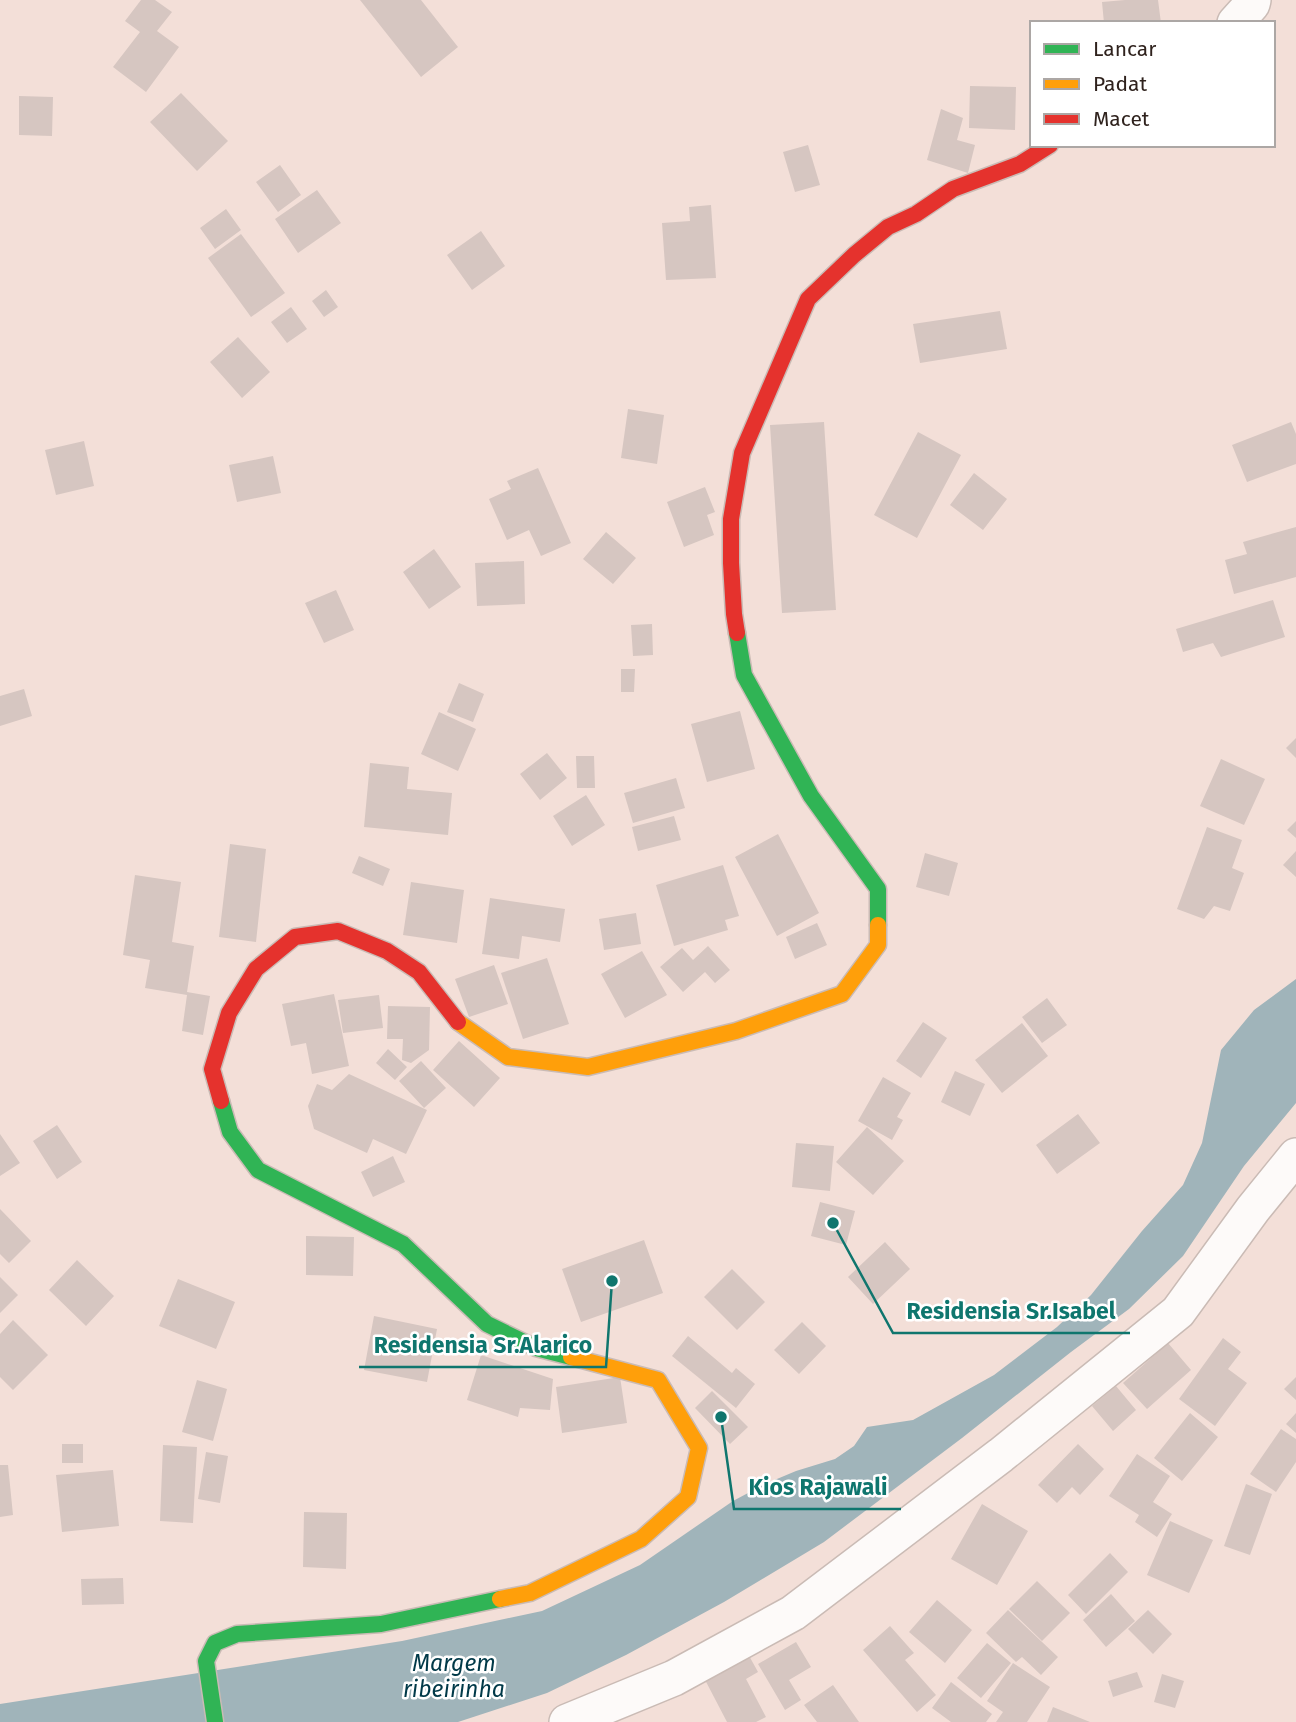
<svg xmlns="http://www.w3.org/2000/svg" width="1296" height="1722" font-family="'Fira Sans',sans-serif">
<rect width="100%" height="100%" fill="#f3dfd8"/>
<path fill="#a0b4ba" d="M1296 979V1103L1244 1166 1183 1256 1129 1309 1071 1352 962 1438 824 1542 724 1602 626 1655 547 1693 458 1722H0V1704L402 1641 542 1611 640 1565 733 1501 765 1484 796 1471 835 1459 854 1446 867 1427 913 1420 994 1375 1057 1327 1091 1295 1142 1231 1183 1185 1202 1143 1221 1050 1254 1010Z"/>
<path fill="#d6c6c1" d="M141 0H155L172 12 157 31 179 47 146 92 113 67 140 32 125 21Z
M360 0H421L458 47 421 77Z
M1125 0H1158L1161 23H1104L1102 2Z
M970 86 1016 87 1015 130 969 128Z
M181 93 228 141 197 171 150 122Z
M19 96 53 97 52 136 19 135Z
M941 109 963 118 957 140 975 145 968 173 927 160Z
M808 145 820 185 795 192 783 152Z
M280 165 301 195 278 212 256 182Z
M317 190 341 223 298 253 275 219Z
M711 205 716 278 666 280 662 223 690 221 689 207Z
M226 209 241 230 215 249 200 228Z
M481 231 505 266 472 290 447 255Z
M241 234 285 293 251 317 208 258Z
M326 290 338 307 324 317 312 301Z
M291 307 307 329 287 343 271 322Z
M1000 311 1007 349 920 363 913 324Z
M238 337 270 372 242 398 210 362Z
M628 409 664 415 657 464 621 458Z
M824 422 836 610 782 613 770 425Z
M1291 422 1296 434V464L1247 482 1232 445Z
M918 432 961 455 917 538 874 515Z
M84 441 94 486 56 495 45 450Z
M273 456 281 493 237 502 229 465Z
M538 468 571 543 541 556 529 530 507 540 489 499 511 489 507 481Z
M974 473 1007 499 983 530 950 505Z
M705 487 715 512 707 515 714 535 684 547 667 502Z
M1296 527V577L1234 594 1225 560 1247 554 1243 542Z
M606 532 636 558 613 584 583 559Z
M434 549 461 587 429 609 403 572Z
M524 561 525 604 477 606 475 563Z
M336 590 354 630 324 643 305 603Z
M1273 600 1285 637 1221 657 1213 643 1183 652 1176 629Z
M652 624 653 655 633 656 631 625Z
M621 669H635L634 692H621Z
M459 683 484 694 473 722 447 712Z
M24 689 32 716 0 726V696Z
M740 711 755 769 707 782 691 724Z
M439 712 476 729 458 771 421 754Z
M1296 738V758L1286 748Z
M547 753 567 778 540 800 520 774Z
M576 756H594L595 788H577Z
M1221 759 1265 779 1244 825 1200 806Z
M370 763 409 767 407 789 452 793 448 835 364 827Z
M676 778 685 808 633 823 624 793Z
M586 795 605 825 572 846 553 816Z
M674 816 681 840 638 851 632 827Z
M1296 821V838L1287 830Z
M1207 827 1242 840 1232 868 1244 873 1230 911 1214 906 1204 919 1177 909Z
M778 834 819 913 777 936 735 857Z
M230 844 266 849 256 942 219 937Z
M1296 851V877L1283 865Z
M925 853 958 863 949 896 916 887Z
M359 856 390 869 383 886 352 873Z
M723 865 739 916 725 920 728 930 674 946 656 885Z
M135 875 181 882 172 942 194 946 187 992 210 996 203 1035 182 1031 187 995 145 988 150 960 123 955Z
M411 882 464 890 457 943 403 935Z
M490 898 565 909 560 942 522 936 519 959 482 954Z
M636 913 641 944 604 950 599 919Z
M817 923 827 945 795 959 786 937Z
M708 946 730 970 715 983 705 972 683 992 660 967 682 948 693 960Z
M642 951 667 995 625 1018 601 974Z
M547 958 569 1024 523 1039 501 973Z
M494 965 508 1004 469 1017 455 979Z
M334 994 349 1066 312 1074 306 1043 291 1046 282 1004Z
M379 995 383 1028 343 1033 338 1000Z
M1047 998 1067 1025 1042 1043 1022 1017Z
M388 1006 430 1007 429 1050 411 1063 402 1060 403 1039H387Z
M923 1022 947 1038 921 1078 896 1061Z
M1022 1023 1048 1056 1002 1093 975 1060Z
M459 1041 500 1078 474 1107 433 1070Z
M388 1049 407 1067 395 1080 376 1063Z
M421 1061 446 1088 424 1108 399 1081Z
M955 1071 985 1084 970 1116 941 1102Z
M349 1074 427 1110 406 1154 373 1139 367 1153 314 1129 308 1106 317 1084 332 1090Z
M883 1077 911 1093 897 1117 903 1120 892 1140 858 1121Z
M1078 1114 1100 1143 1057 1174 1036 1145Z
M57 1125 82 1162 57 1179 33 1141Z
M867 1127 904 1161 873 1195 836 1162Z
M0 1134 20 1163 0 1176Z
M796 1143 834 1146 830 1191 792 1187Z
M393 1156 405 1182 373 1197 361 1172Z
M820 1202 855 1211 846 1245 811 1236Z
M0 1209 31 1241 9 1263 0 1254Z
M306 1236 354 1237 353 1276 306 1275Z
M644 1240 663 1293 581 1322 562 1269Z
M885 1242 910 1269 873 1304 848 1277Z
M77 1260 114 1296 86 1326 49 1290Z
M732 1269 765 1302 737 1330 704 1297Z
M0 1277 18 1295 0 1313Z
M178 1279 235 1302 216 1349 159 1326Z
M374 1316 437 1329 427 1382 364 1370Z
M13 1320 48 1355 13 1390 0 1377V1334Z
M802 1322 826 1346 799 1374 774 1350Z
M688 1336 732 1373 736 1368 755 1384 736 1408 672 1356Z
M1223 1338 1241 1352 1228 1369 1247 1383 1215 1426 1179 1399Z
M1168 1343 1191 1370 1147 1409 1123 1383Z
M481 1355 553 1379 550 1410 520 1408 518 1417 467 1400Z
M620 1377 627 1423 562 1433 556 1387Z
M1296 1377V1400L1284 1389Z
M197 1380 227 1389 213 1441 182 1432Z
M1116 1386 1136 1410 1113 1431 1092 1406Z
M712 1391 748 1427 730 1444 695 1408Z
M1190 1413 1218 1437 1182 1481 1154 1458Z
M1296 1413V1433L1286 1424Z
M1281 1429 1296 1439V1462L1276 1492 1250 1474Z
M62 1444H83V1463H62Z
M1078 1444 1104 1469 1080 1495 1072 1487 1057 1503 1038 1485Z
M163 1445 197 1447 193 1523 160 1521Z
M206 1452 228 1456 220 1503 198 1499Z
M1137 1454 1170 1476 1153 1502 1172 1514 1157 1537 1135 1522 1139 1515 1109 1496Z
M0 1465H8L13 1515 0 1517Z
M113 1470 119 1526 62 1532 56 1475Z
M1246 1484 1272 1494 1250 1555 1224 1546Z
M982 1504 1028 1531 997 1585 951 1559Z
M304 1512 347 1513 346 1569 303 1567Z
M1170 1521 1213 1540 1189 1593 1147 1575Z
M1110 1553 1128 1572 1086 1614 1068 1595Z
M123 1578 124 1604 82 1605 81 1579Z
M1037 1581 1070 1613 1042 1641 1009 1609Z
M1111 1594 1135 1621 1106 1647 1083 1620Z
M937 1600 972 1630 945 1663 909 1632Z
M1008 1610 1058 1657 1041 1675 1022 1657 1016 1662 986 1633Z
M1148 1610 1172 1634 1153 1654 1128 1629Z
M890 1626 914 1653 905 1660 936 1695 917 1712 863 1650Z
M796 1642 811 1667 789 1680 801 1700 785 1710 758 1664Z
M987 1643 1011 1663 981 1698 957 1678Z
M747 1652 758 1672 746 1679 766 1717 756 1722H727L703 1676Z
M1013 1663 1050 1687 1027 1722H996L1003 1712 987 1701Z
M1137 1672 1143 1687 1113 1697 1108 1681Z
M1162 1674 1184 1681 1175 1708 1154 1702Z
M951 1682 992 1714 986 1722H951L932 1708Z
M833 1685 859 1722H817L804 1705Z
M1053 1707 1090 1722H1047Z"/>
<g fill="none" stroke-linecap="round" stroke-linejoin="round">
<g stroke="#cabbb5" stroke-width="38">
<path id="street" d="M1235 23 1252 4 1253 0
M567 1722 674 1678 793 1613 1001 1455 1178 1312 1253 1209 1296 1156"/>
</g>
<g stroke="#cabbb5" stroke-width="19">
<path id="fast" d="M737 633 744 675 811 796 878 889V925
M221 1101 230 1132 258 1170 403 1244 487 1324 536 1348 571 1357
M215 1722 206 1661 215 1643 237 1634 381 1624 500 1599"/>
</g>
<g stroke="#cabbb5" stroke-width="19">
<path id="slow" d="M458 1022 508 1057 588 1067 736 1031 842 994 878 945V925
M500 1599 530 1593 641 1539 688 1497 699 1448 658 1380 571 1357"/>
</g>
<g stroke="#cabbb5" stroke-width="19">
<path id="jam" d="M737 633 734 614 731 563V519L742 453 808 299 854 255 888 227 916 214 953 189 1020 164 1050 145
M221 1101 212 1069 229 1013 256 969 295 937 338 931 387 951 419 972 458 1022"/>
</g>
<use href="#street" stroke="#fdfaf9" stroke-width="35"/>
<use href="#fast" stroke="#30b455" stroke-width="16"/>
<use href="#slow" stroke="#ff9f0a" stroke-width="16"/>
<use href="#jam" stroke="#e5322d" stroke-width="16"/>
</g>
<g text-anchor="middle" stroke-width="5" stroke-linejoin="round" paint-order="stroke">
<g font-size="23" font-style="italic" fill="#003948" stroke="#fff">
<text x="454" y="1671">Margem<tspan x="454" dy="26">ribeirinha</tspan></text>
</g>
</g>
<path fill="none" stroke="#0f766e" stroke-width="2.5" d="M833 1223L893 1333H1130M612 1281L606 1367H359M721 1417L734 1509H901"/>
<g fill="#0f766e" stroke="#fff" stroke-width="2.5">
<circle cx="833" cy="1223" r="7"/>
<circle cx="612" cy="1281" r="7"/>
<circle cx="721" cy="1417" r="7"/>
</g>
<g font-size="23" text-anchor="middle" font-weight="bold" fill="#0f766e" stroke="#fff" stroke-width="5" stroke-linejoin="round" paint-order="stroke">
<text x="1011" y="1319">Residensia Sr.Isabel</text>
<text x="483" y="1353">Residensia Sr.Alarico</text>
<text x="818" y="1495">Kios Rajawali</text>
</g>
<rect x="1030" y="21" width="245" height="126" fill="#ffffff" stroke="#aca7a5" stroke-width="2"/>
<rect x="1044" y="44" width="35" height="10" fill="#30b455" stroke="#aca7a5" stroke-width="2"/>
<text x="1093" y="56" font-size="21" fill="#2f221d">Lancar</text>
<rect x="1044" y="79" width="35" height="10" fill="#ff9f0a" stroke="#aca7a5" stroke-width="2"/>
<text x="1093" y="91" font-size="21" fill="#2f221d">Padat</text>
<rect x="1044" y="114" width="35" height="10" fill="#e5322d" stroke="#aca7a5" stroke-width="2"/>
<text x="1093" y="126" font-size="21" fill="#2f221d">Macet</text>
</svg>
